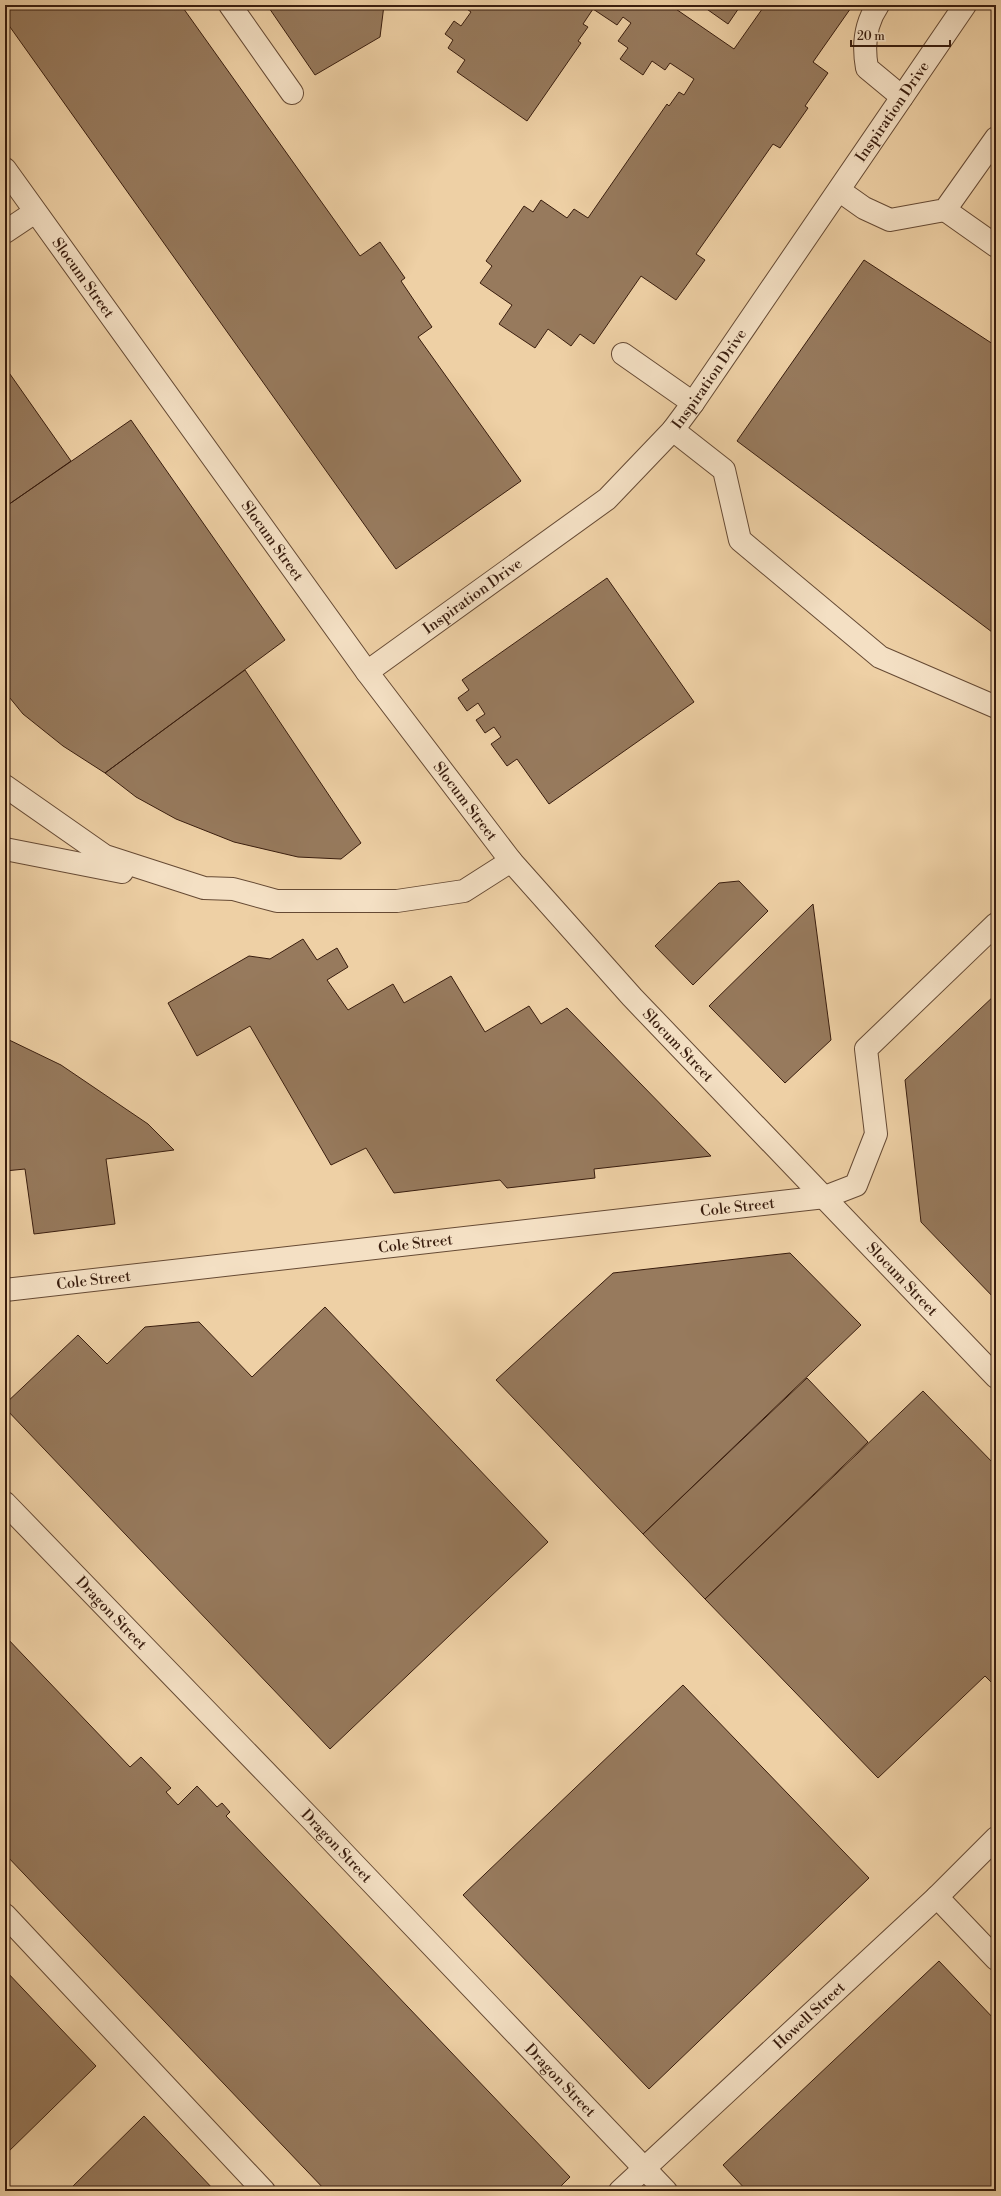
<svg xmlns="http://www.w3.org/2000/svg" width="1001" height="2196" font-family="'Libre Bodoni',serif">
<rect width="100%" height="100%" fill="#eed0a5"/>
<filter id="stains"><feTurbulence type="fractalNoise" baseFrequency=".005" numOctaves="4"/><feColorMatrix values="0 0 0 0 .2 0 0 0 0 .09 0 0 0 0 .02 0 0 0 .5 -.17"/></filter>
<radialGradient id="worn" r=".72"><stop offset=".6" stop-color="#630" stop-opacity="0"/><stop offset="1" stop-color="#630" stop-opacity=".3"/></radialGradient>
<path fill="#977a5d" stroke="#391d0e" d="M5 5H181L360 256 380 242 405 278 401 281 432 327 418 337 521 481 396 569 5 20Z
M267 5H384L380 37 315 75Z
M466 5H670L734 49 765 5H853L813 62 828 73 805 106 808 108 780 148 773 144 696 254 705 260 676 300 641 276 594 344 580 334 571 346 548 329 535 348 499 324 512 305 480 283 492 266 486 261 524 206 533 212 541 200 567 218 574 209 588 218 667 104 669 106 679 92 684 95 694 79 670 63 665 70 652 61 643 75 620 59 628 48 618 41 631 23 623 17 617 25 593 9 583 24 588 27 578 41 581 43 527 121 457 72 465 60 448 48 453 40 445 34 454 21 461 26 471 12 464 7Z
M701 5H741L728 24Z
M864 260 996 346V635L737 441Z
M5 367 71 461 5 507Z
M131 420 285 640 105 773 63 746 23 714 5 692V507Z
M607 578 694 702 549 804 517 759 507 766 491 744 501 737 494 727 485 733 476 720 485 714 478 703 467 711 458 698 469 690 462 680Z
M245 670 361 843 341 859 298 857 234 842 176 819 136 797 105 773Z
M739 881 768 911 693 985 655 946 719 883Z
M813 904 831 1040 785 1083 709 1006Z
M303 939 317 960 337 948 348 967 327 980 348 1010 393 984 404 1003 451 976 485 1032 529 1006 541 1024 567 1008 711 1156 594 1169 595 1178 507 1188 500 1180 394 1193 366 1148 331 1165 250 1026 197 1056 168 1003 249 956 270 959Z
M996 994V1300L921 1222 905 1080Z
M5 1038 61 1065 148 1124 174 1150 106 1159 115 1224 34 1234 25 1169 5 1171Z
M790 1253 861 1325 643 1534 496 1380 613 1273Z
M325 1307 548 1542 330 1749 5 1408V1404L78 1335 107 1364 145 1327 199 1322 252 1377Z
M807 1378 868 1442 705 1599 643 1534Z
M923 1391 996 1466V1687L985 1676 878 1778 705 1599Z
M5 1636 130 1767 141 1757 171 1788 166 1792 178 1805 197 1786 217 1807 222 1803 230 1812 226 1816 570 2177 556 2191H326L5 1854Z
M683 1685 869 1878 649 2089 463 1895Z
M939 1961 996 2021V2191H747L723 2165Z
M5 1970 96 2066 5 2155Z
M144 2116 215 2191H68Z"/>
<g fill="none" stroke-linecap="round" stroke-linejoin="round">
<g stroke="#664a34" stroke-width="24">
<g id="minor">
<path d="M230 5 292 93"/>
<path d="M878 5C865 24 863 46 867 68L902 97"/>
<path id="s1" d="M5 169 367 672 511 861 632 997 996 1377"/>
<path d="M840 191 864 208 890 220 945 210 996 138"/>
<path d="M945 210 996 246"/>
<path d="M5 232 35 212"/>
<path d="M623 354 693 403"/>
<path d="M673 430 724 470 740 540 880 657 996 707"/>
<path id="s2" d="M367 672 607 499 673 430 693 403 965 5"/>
<path d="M5 786 105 856 204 888 233 889 277 901H397L464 891 511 861"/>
<path d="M5 849 122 872"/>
<path id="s3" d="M5 1290 825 1197 856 1185 876 1134 866 1049 996 924"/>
<path id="s4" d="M5 1503 312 1820 666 2191"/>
<path d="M937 1897 996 1959"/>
<path d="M5 1915 264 2191"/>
<path id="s5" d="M620 2191 937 1897 996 1838"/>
</g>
</g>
<use href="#minor" stroke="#f4e0c4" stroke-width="22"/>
</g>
<g text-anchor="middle" stroke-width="3" stroke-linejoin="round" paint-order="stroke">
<g font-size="15" fill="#391d0e" stroke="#f4e0c4">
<text dy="5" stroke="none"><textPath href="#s2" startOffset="778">Inspiration Drive</textPath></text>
<text dy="5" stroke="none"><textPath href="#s1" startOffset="134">Slocum Street</textPath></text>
<text dy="5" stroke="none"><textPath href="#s2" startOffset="454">Inspiration Drive</textPath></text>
<text dy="5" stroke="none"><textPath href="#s1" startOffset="458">Slocum Street</textPath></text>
<text dy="5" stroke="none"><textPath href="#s2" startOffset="130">Inspiration Drive</textPath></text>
<text dy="5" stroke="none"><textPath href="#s1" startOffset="782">Slocum Street</textPath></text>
<text dy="5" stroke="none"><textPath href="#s1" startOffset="1106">Slocum Street</textPath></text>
<text dy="5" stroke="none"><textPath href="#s3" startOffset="737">Cole Street</textPath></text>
<text dy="5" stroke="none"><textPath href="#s3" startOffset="413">Cole Street</textPath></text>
<text dy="5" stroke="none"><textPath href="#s1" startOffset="1430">Slocum Street</textPath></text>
<text dy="5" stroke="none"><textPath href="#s3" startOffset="89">Cole Street</textPath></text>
<text dy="5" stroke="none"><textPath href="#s4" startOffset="153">Dragon Street</textPath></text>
<text dy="5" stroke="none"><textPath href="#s4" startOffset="477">Dragon Street</textPath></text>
<text dy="5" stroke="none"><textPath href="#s5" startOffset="258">Howell Street</textPath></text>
<text dy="5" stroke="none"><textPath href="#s4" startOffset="801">Dragon Street</textPath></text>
</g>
</g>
<rect width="1001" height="2196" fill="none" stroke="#eed0a5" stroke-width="20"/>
<rect x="6" y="6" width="989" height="2184" fill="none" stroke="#391d0e" stroke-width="2"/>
<rect x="10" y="10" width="981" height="2176" fill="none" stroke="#391d0e"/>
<path d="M851 40v6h99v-6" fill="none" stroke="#391d0e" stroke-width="2"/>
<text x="857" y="40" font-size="12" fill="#391d0e" stroke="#f4e0c4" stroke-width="3" paint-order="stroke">20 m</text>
<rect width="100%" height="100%" filter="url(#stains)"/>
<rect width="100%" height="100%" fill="url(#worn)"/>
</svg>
